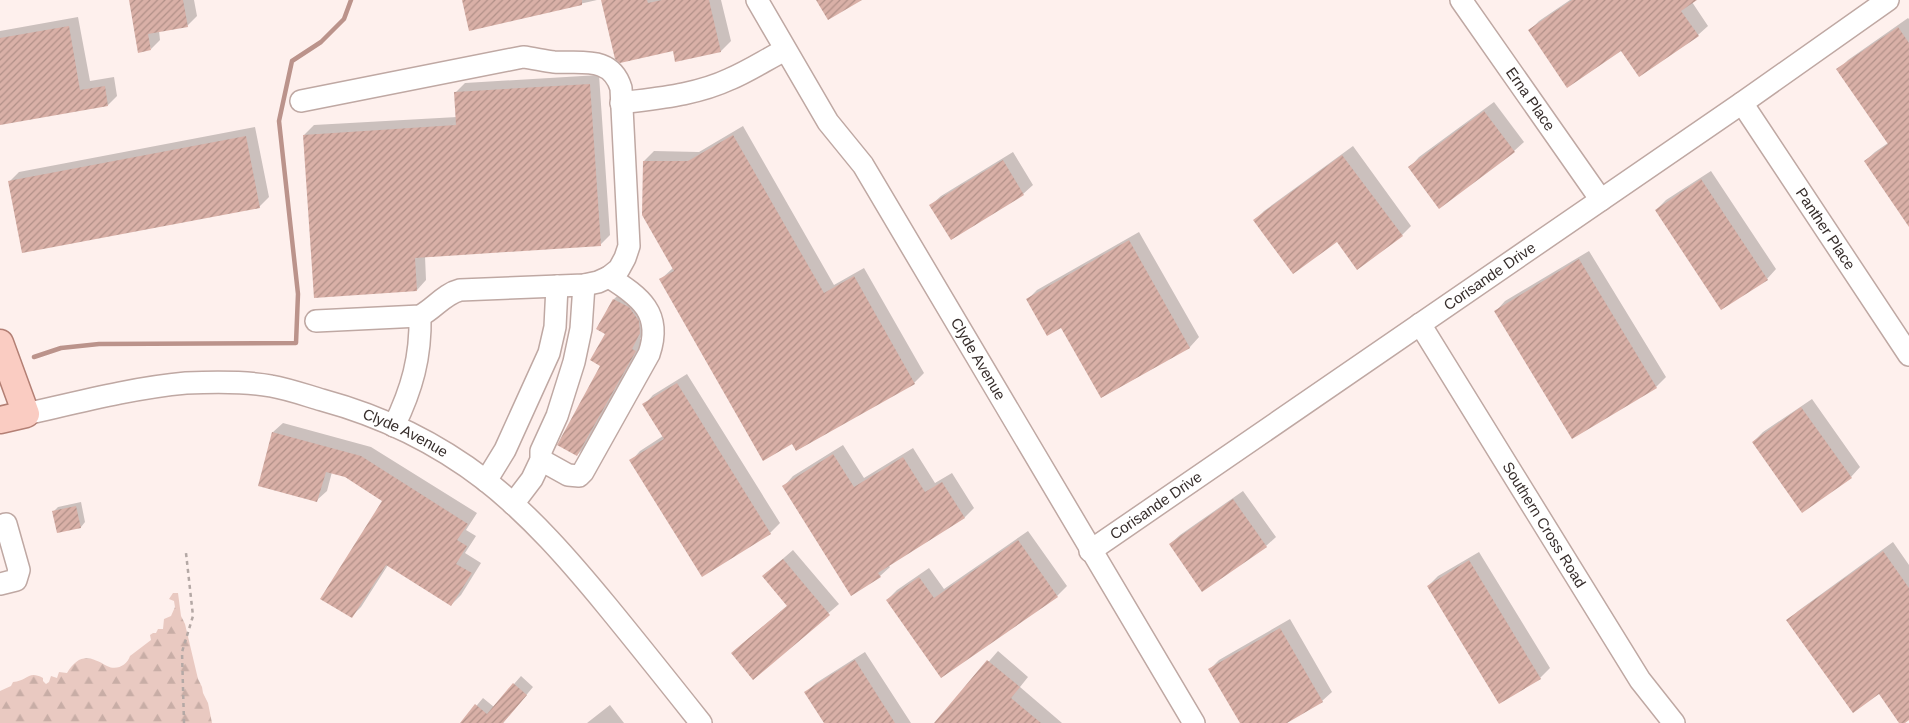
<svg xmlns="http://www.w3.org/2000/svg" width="1909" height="723" font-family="Helvetica,sans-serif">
<defs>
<pattern id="forest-firs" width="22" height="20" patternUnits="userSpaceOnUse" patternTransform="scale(1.25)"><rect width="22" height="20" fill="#e9c9c1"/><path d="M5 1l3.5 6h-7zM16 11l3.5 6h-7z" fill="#c8ada6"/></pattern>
<pattern id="building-hatch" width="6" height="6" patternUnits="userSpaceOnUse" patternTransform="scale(1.25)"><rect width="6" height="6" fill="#d9b0a7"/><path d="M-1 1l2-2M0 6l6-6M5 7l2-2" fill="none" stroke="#b19088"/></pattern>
</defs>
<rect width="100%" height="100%" fill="#fef0ed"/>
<path fill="url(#forest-firs)" d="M173 593H178L181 616 185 624 198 679 202 687 203 693 208 703 212 723H0V691L11 686 13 682C28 681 28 670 43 678V681L46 684 49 682 51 676 57 678 59 672 67 673C79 653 90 656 107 666 117 671 127 665 130 656L151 640 150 635 153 633H156L158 629H163L164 619 171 616 175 607 174 601 169 599Z"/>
<path fill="#0003" d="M130 0H194L197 16 187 26 159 31 160 40 151 49Z
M463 0H597L470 29Z
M602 0H721L731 41 721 51 676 61 673 49Z
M1570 0H1695L1692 2 1708 26 1698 35 1622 49 1530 30 1539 21Z
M78 17 90 81 114 77 117 96 108 105 0 124V31Z
M1908 18 1909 19V225L1865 161 1875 152 1888 143 1838 70 1848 60Z
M599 75 610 235 600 245 425 256 426 280 417 290 304 135 314 125 457 117 455 93 465 83Z
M1494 102 1524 142 1514 151 1410 167 1419 157Z
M743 126 834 285 864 268 924 373 914 383 797 450 661 279 673 268 644 161 654 151 699 152Z
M255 127 269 197 259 207 9 182 19 172Z
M1353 146 1411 226 1402 235 1337 240 1255 220 1264 211Z
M1013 152 1033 185 1023 194 931 205 941 196Z
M1711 171 1776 269 1767 279 1656 210 1666 200Z
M1139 232 1199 337 1190 347 1102 397 1061 326 1028 299 1037 290Z
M1589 251 1666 377 1656 387 1573 437 1496 311 1505 301Z
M624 290 649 322 640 339 645 341 587 445 577 455 601 365 607 334 598 329 614 299Z
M687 374 780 523 770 533 702 575 631 461 640 451 663 436 644 405 653 395Z
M1812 399 1860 467 1851 477 1753 442 1763 432Z
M283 423 371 447 477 513 466 530 476 536 465 553 481 563 461 595 451 605 388 565 361 607 351 617 384 500 345 476 332 472 327 491 317 500 273 432Z
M843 445 864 478 913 448 935 483 952 473 974 508 964 518 888 565 890 567 880 576 784 486 793 476Z
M1243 491 1276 537 1266 546 1170 544 1180 535Z
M81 502 85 522 81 527 53 512 58 507Z
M1028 531 1067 586 1057 596 887 600 897 590 929 568 944 589Z
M1893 542 1909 565V718L1902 723 1879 693 1788 621 1798 611Z
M793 550 839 604 754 678 732 653 788 605 763 576Z
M1479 552 1550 668 1540 678 1499 702 1428 586 1438 576Z
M1290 619 1332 692 1322 701 1285 723H1241L1210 669 1219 660Z
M998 651 1028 677 1020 687 1062 723H935Z
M865 652 911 723H825L806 692 816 683Z
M521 676 533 687 503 723H462L483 698 494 707Z
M610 705 624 723H587Z"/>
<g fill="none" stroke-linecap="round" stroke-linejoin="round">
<path stroke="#bb938b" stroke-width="4.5" d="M34 357 61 348 99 344 296 343 298 294 279 121 292 61 321 42 344 19 351 0"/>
</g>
<path fill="url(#building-hatch)" d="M129 0H183L188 27 148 34 151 50 138 53Z
M462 0H582V5L469 31Z
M601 0H647L648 3 662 0H709L721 52 675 62 673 51 620 63 615 59Z
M816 0H862L828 20Z
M1572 0H1697L1681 11 1699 36 1639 77 1621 51 1567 88 1528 30Z
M69 26 80 90 105 86 108 106 0 125V38Z
M1898 27 1909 43V227L1864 161 1888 144 1836 69Z
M590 84 601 246 415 258 417 291 314 298 303 135 456 125 454 92Z
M1484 111 1515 152 1439 209 1408 167Z
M733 135 824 293 854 276 915 384 796 451 792 444 763 461 659 279 674 271 642 215 643 161H688Z
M246 136 260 208 22 253 8 181Z
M1342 155 1403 236 1357 270 1337 242 1293 274 1253 220Z
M1003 160 1024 195 951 240 929 205Z
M1701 179 1768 280 1721 310 1655 210Z
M1129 240 1190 348 1101 398 1061 328 1047 336 1026 299Z
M1579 259 1657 388 1572 439 1494 311Z
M613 299 629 307 639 321 640 333 632 349 636 351 577 456 557 445 600 366 590 360 605 334 596 329Z
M677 383 771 534 702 577 629 460 664 439 642 404Z
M1801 407 1852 478 1802 513 1752 442Z
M272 432 361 456 468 524 457 540 467 546 456 564 472 573 451 606 386 565 352 618 320 599 382 501 345 477 326 472 317 502 258 486Z
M833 454 854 487 903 457 925 492 942 482 965 518 878 573 881 577 851 596 782 486Z
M1233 499 1267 547 1202 592 1169 544Z
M76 506 81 528 57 533 52 511Z
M1018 540 1058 597 941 678 886 600 919 577 934 598Z
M1883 551 1909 588V720L1905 723H1899L1879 694 1853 713 1786 620Z
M783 559 830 615 753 680 731 653 787 606 762 576Z
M1469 560 1541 679 1499 704 1427 586Z
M1280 628 1323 702 1287 723H1240L1208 669Z
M855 660 895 723H824L804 692Z
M987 660 1020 687 1011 698 1041 723H934Z
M513 683 527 695 503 723H460L475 704 487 714Z"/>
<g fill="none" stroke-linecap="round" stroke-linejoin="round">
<g stroke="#bfa8a3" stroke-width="24">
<g id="minor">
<path id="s1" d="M757 0 828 122 863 165 1194 723"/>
<path id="s2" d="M1461 0 1601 200"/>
<path d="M301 101 523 57C533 58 544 61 554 62 581 64 611 55 621 88L629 246 625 258 619 269 609 277 598 282 584 285 460 290C444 294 435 308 420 316L316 321"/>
<path d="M621 103C658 98 696 95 730 79 749 71 767 59 785 50"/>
<path id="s3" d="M1742 103 1909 355"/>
<path id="s4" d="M1420 324 1640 680 1674 723"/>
<path id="s5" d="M26 414C79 402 132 388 186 383 212 382 246 381 271 386 288 389 305 395 322 400 381 416 437 443 485 480 531 516 570 561 607 606 639 645 670 684 701 723"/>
<path d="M394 426C412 389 421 357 420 316"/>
<path d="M541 460 568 475 579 476 583 472 649 354C663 313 640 297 609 277"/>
<path d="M486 481 505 450 549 353 555 327 557 286"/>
<path d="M513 504 532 479 541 460V451L557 416 574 362 581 329 584 285"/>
<path d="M0 526 6 524 19 570 16 580 0 584"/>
<path id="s6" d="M1090 551 1742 103 1888 0"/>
</g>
</g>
<g stroke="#b37f74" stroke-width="29">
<path id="major" d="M0 343 26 414 0 420"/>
</g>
<path stroke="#b4a8a5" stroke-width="2.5" stroke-dasharray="4 4" stroke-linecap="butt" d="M184 723 182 652 193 616 186 553"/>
<use href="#minor" stroke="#fff" stroke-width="21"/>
<use href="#major" stroke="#faccc2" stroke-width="26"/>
</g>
<g text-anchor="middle" stroke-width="4" stroke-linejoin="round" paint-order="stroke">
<g font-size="15" fill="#372e2c" stroke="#fff">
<text dy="5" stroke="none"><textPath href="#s2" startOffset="121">Erna Place</textPath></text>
<text dy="5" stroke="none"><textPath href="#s3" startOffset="151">Panther Place</textPath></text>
<text dy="5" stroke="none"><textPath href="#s6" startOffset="485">Corisande Drive</textPath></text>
<text dy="5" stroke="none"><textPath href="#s1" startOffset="422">Clyde Avenue</textPath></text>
<text dy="5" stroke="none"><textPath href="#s5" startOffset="391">Clyde Avenue</textPath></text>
<text dy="5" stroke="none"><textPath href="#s6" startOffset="80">Corisande Drive</textPath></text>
<text dy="5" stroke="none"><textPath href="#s4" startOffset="236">Southern Cross Road</textPath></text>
</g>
</g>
</svg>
